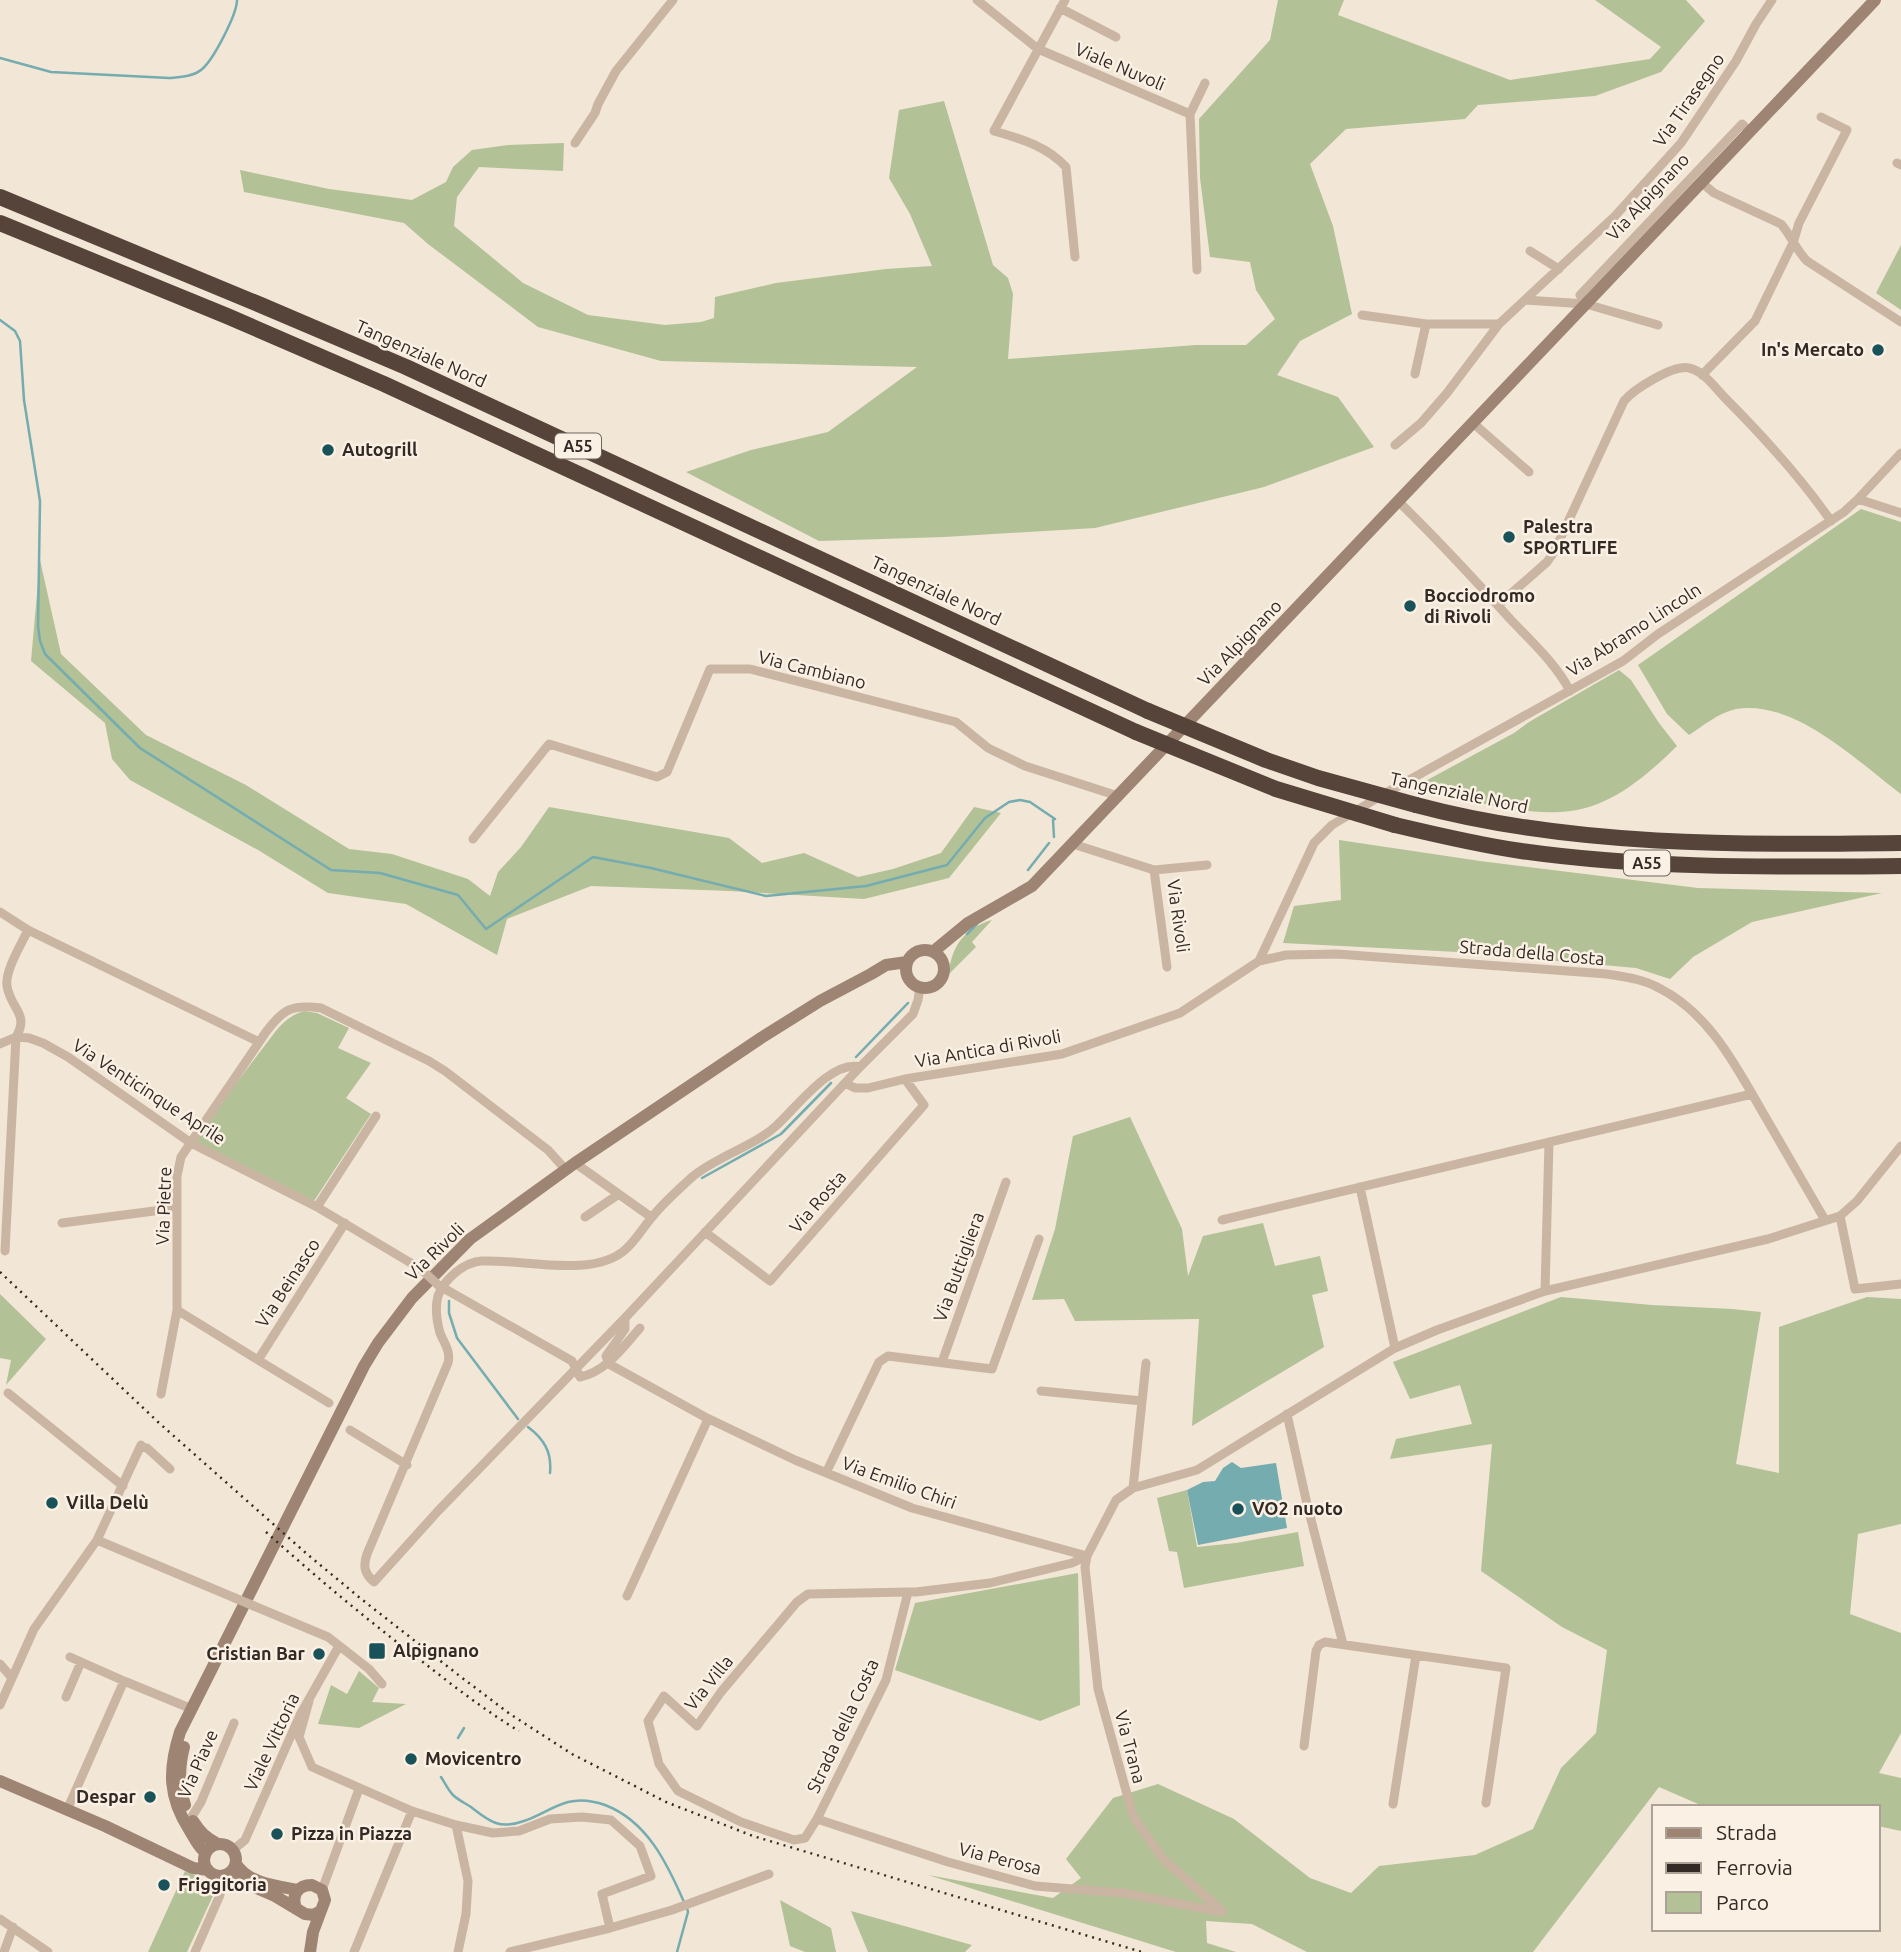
<svg xmlns="http://www.w3.org/2000/svg" width="1901" height="1952" font-family="Ubuntu,sans-serif">
<rect width="100%" height="100%" fill="#f2e6d6"/>
<path fill="#b2c196" d="M1278 0H1344L1338 15 1510 80 1650 59 1661 47 1595 0H1686L1705 21 1661 72 1595 96 1478 105 1465 119 1346 129 1310 164 1333 226 1352 314 1300 341 1277 375 1338 397 1374 447 1264 487 1095 528 944 537 819 541 686 472 751 450 828 432 917 367 661 361 538 327 428 244 404 223 244 192 240 170 329 189 412 200 446 182 453 167 472 150 508 145 564 143 563 171 479 167 457 197 454 226 523 283 588 315 665 325 701 322 714 318 715 297 776 283 886 269 932 266 910 214 889 178 899 110 944 101 993 265 1008 278 1013 294 1008 359 1196 345H1246L1275 319 1256 290 1250 262 1210 257 1200 178 1199 119 1270 40Z
M1901 245V310L1876 293Z
M1861 509 1901 522V794C1858 762 1795 699 1736 709 1718 713 1703 726 1689 735L1667 714 1638 665Z
M40 560 61 654 146 735 246 785 349 849 392 854 468 879 490 896 498 872 521 847 549 807 729 838 762 863 804 853 858 877 893 869 941 853 974 807 1001 813 949 878 864 899 730 891 591 886 507 919 497 955 406 904 328 893 258 850 130 780 112 759 105 723 31 661Z
M1619 670 1631 680 1659 723 1677 746C1638 784 1600 816 1543 812 1519 811 1497 806 1474 802 1457 799 1430 798 1420 784L1514 733 1529 722Z
M1339 840 1480 861 1698 888 1882 893 1752 922 1693 957 1670 979 1636 968 1458 952 1283 943 1294 906 1341 900Z
M992 920 972 942 976 947 949 974C951 946 965 928 992 920Z
M304 1011 317 1013 349 1028 338 1048 371 1063 346 1098 371 1114 312 1204 191 1143 275 1032C283 1022 291 1015 304 1011Z
M1130 1117 1182 1229 1188 1276 1203 1236 1263 1223 1275 1266 1320 1256 1328 1291 1312 1295 1324 1347 1192 1426 1199 1319 1075 1321 1064 1299 1032 1300 1055 1229 1073 1136Z
M0 1294 46 1339 6 1385 11 1360 0 1358Z
M1561 1297 1652 1305 1732 1309 1761 1312 1736 1464 1779 1473V1327L1867 1297 1901 1299V1524L1858 1534 1850 1614 1901 1633V1733L1879 1773 1901 1778V1831L1878 1826V1807H1705L1659 1787 1533 1952H1307L1252 1924 1206 1921 1207 1943 1236 1952H1176L928 1875 1053 1898 1081 1878 1066 1859 1113 1798 1158 1784 1234 1819 1310 1878 1351 1893 1379 1866 1475 1855 1533 1829 1561 1768 1596 1733 1607 1650 1562 1627 1481 1571 1492 1444 1390 1459 1396 1439 1472 1424 1460 1385 1410 1399 1393 1362Z
M1187 1490 1197 1547 1236 1543 1298 1532 1304 1566 1184 1588 1177 1552 1169 1551 1157 1498Z
M1078 1573 1080 1705 1040 1721 895 1670 915 1603Z
M359 1671 379 1688 372 1702 406 1704 359 1728 318 1724 331 1685 347 1694Z
M185 1871C197 1875 205 1882 217 1887L187 1952H148Z
M780 1900 831 1928 836 1952H805L790 1946Z
M851 1911 972 1945 965 1952H868Z"/>
<path fill="#74acb0" d="M1232 1462 1241 1468 1276 1463 1287 1528 1198 1545 1187 1490 1203 1482 1215 1481 1223 1468Z"/>
<g fill="none" stroke-linecap="round" stroke-linejoin="round">
<path stroke="#74acb0" stroke-width="2.5" d="M0 58 51 72 169 78C180 77 192 77 201 70 213 61 237 14 237 0
M0 320 15 331 20 341 24 400 40 501 38 626 40 641 45 654 140 748 331 870 380 873 458 895 486 929 593 857 651 868 766 896 866 886 947 865 985 818 1009 802 1020 800 1030 802 1055 819 1053 820 1054 837
M1028 870 1049 843
M967 934 977 924
M856 1057 908 1003
M702 1178 781 1134 831 1083
M449 1301V1313L457 1338 518 1419
M528 1427C544 1439 552 1452 550 1473
M458 1738 464 1728
M441 1777C445 1783 448 1790 453 1795 458 1800 465 1803 471 1807 489 1821 499 1830 524 1821 539 1816 553 1806 568 1802 580 1799 594 1801 605 1805 647 1821 667 1863 684 1902
M677 1952 688 1912 687 1908"/>
<path stroke="#cab5a2" stroke-width="9" d="M977 0 1038 49 1190 114 1197 270
M1065 0 994 131C1021 139 1047 146 1066 167L1075 257
M1060 8 1116 37
M1190 114 1205 83
M575 143 595 113 598 104 616 71 673 0
M1897 163 1901 165
M1702 183 1714 193 1781 224C1791 235 1796 250 1807 261L1901 322
M1530 251 1559 269
M1525 300 1586 304 1658 325
M1586 304 1580 295 1742 124 1750 132
M1362 315 1426 324H1499
M1415 374 1426 324
M1702 375 1755 321 1793 243 1799 223 1847 130 1821 117
M1473 423 1529 472
M1395 445 1421 423 1447 393 1499 324 1615 216 1681 143 1736 61 1756 24 1772 0
M1858 499 1901 513
M1399 502C1438 540 1475 580 1511 620 1532 642 1556 664 1570 691
M1498 605 1547 562 1554 552 1624 401C1634 389 1674 364 1689 368 1704 371 1716 389 1726 399 1764 437 1800 477 1831 521
M473 839 549 744 657 777 667 772 710 669H750L956 722 988 748 1025 766 1118 796
M1073 844 1154 870 1167 967
M1154 870 1207 865
M0 912 28 930 259 1042
M1259 961 1286 955 1337 954 1607 974C1625 977 1643 979 1659 988 1711 1014 1738 1070 1766 1118 1786 1152 1805 1186 1825 1220
M0 1044 16 1037 29 1038 43 1043 68 1057 191 1143 317 1207 421 1269
M860 1067C832 1059 796 1108 776 1126 753 1147 715 1157 691 1178 678 1190 664 1202 653 1216 644 1226 637 1239 626 1249 594 1279 522 1259 482 1261 464 1262 444 1279 438 1296 435 1307 437 1322 440 1333 444 1343 451 1351 448 1363L367 1554C363 1566 364 1573 374 1582L438 1511 625 1318 860 1067 913 1014 918 1000 920 987
M845 1083 855 1088H868L905 1079 1062 1054 1180 1013 1259 961 1314 843 1332 825 1384 794 1623 661 1658 634 1844 512 1858 499 1901 453
M575 1163 651 1217
M1360 1187 1395 1348
M317 1207 376 1116
M1840 1216 1855 1289 1901 1284
M585 1217 619 1194
M1222 1220 1752 1094
M62 1223 177 1208
M705 1232 770 1281 924 1105 905 1079
M5 1251 16 1037C30 1014 10 1008 7 986 5 970 21 945 28 930
M438 1285 572 1361 580 1377C606 1372 623 1347 640 1328
M1545 1291 1549 1142
M177 1310 258 1360 345 1223
M258 1360 329 1403
M942 1362 1006 1182
M609 1364 705 1417 795 1460 912 1508 1087 1556
M609 1364 606 1356 625 1329V1318
M1041 1391 1142 1401
M8 1393 123 1486
M161 1394 177 1310V1176L181 1157 266 1032C283 1009 292 1004 321 1008L429 1061 445 1071 548 1150 566 1170
M1287 1414 1307 1504 1343 1644
M350 1430 407 1465
M140 1447 147 1448 170 1469
M826 1473 879 1362 888 1356 992 1369 1039 1239
M1133 1488 1146 1363
M97 1540 235 1598
M1087 1556 1085 1567 1098 1689 1133 1816 1163 1859 1222 1911
M908 1592 886 1680 817 1819 805 1838 794 1840 741 1822 678 1791 659 1764 648 1721 664 1696 697 1726 721 1692 797 1602 808 1594 908 1592H916L990 1583 1072 1563 1087 1556 1116 1500 1133 1488 1197 1470 1395 1348 1437 1330 1545 1291 1768 1239 1840 1216 1857 1201 1901 1146
M627 1596 708 1419
M254 1606 328 1637 369 1669 382 1684
M70 1657 124 1681
M0 1664 12 1678
M66 1697 81 1662
M309 1701 299 1737 312 1767 412 1811 456 1825 493 1833 519 1831 550 1819 582 1817 611 1820 640 1846 651 1876 602 1894 610 1928
M0 1705 34 1629 97 1540 141 1445
M1304 1746 1316 1651 1319 1645 1325 1642 1506 1668 1486 1803
M1393 1804 1416 1655
M67 1810 124 1681 192 1709
M191 1818 201 1802 234 1723
M817 1819 948 1862 1035 1886 1123 1893 1222 1912
M456 1825 468 1881 466 1914 458 1952
M233 1850 245 1840 300 1715 339 1646
M322 1890 359 1789
M0 1919 48 1952
M4 1952 13 1927
M195 1952 220 1895
M354 1952 412 1811
M510 1952 610 1928 672 1910 769 1874"/>
<path stroke="#9e8473" stroke-width="12" d="M906 969a19 19 0 1 1 38 0a19 19 0 1 1-38 0Z
M934 951 968 923 1032 886 1875 0
M184 1747C179 1766 179 1787 185 1805
M0 1781 105 1826 193 1868 208 1870
M193 1821C200 1832 206 1838 218 1844
M204 1860a16 16 0 1 1 32 0a16 16 0 1 1-32 0Z
M206 1853C198 1847 195 1839 190 1831 168 1797 168 1770 180 1732L364 1366 378 1343 412 1298 470 1239 575 1163 761 1038 820 1001 871 974 886 965 907 962
M236 1864C249 1884 277 1886 298 1890
M229 1874 236 1879 275 1896 305 1914 314 1915 319 1912
M296 1908C291 1895 298 1885 312 1885L322 1890 325 1900 313 1932 310 1952"/>
<path stroke="#56443b" stroke-width="16" d="M0 197 263 306 406 367 1148 711
M0 223 227 316 384 384 1136 732
M1416 805C1573 847 1739 845 1901 843
M1395 825C1437 835 1479 845 1521 851 1647 869 1774 867 1901 866"/>
<path stroke="#342a25" stroke-width="2.5" stroke-dasharray="2 5" stroke-linecap="butt" d="M0 1272 158 1422 307 1554 360 1598 461 1677 510 1714 572 1754 666 1802 753 1836 1142 1952
M266 1532C315 1576 366 1619 419 1659 451 1684 484 1710 519 1731"/>
<path stroke="#cab5a2" stroke-width="9" d="M421 1269 437 1284
M235 1598 254 1606"/>
<path stroke="#56443b" stroke-width="16" d="M1148 711 1266 760 1318 778 1416 805
M1136 732 1276 789 1395 825"/>
</g>
<g fill="#195258" stroke="#faf0e3" stroke-width="2.5">
<circle cx="1878" cy="350" r="7"/>
<circle cx="328" cy="450" r="7"/>
<circle cx="1509" cy="537" r="7"/>
<circle cx="1410" cy="606" r="7"/>
<circle cx="52" cy="1503" r="7"/>
<circle cx="1238" cy="1509" r="7"/>
<rect x="368" y="1642" width="18" height="18" rx="3.5"/>
<circle cx="319" cy="1654" r="7"/>
<circle cx="411" cy="1759" r="7"/>
<circle cx="150" cy="1797" r="7"/>
<circle cx="277" cy="1834" r="7"/>
<circle cx="164" cy="1885" r="7"/>
</g>
<g text-anchor="middle" stroke-width="5" stroke-linejoin="round" paint-order="stroke">
<g fill="#faf0e3" stroke="#6f655e" stroke-width="2">
<rect x="555" y="433.5" width="46" height="25" rx="5"/>
<rect x="1624" y="850.5" width="46" height="25" rx="5"/>
</g>
<g font-size="16" font-weight="bold" fill="#342a25">
<text x="578" y="452">A55</text>
<text x="1647" y="869">A55</text>
</g>
<g font-size="18" fill="#342a25" stroke="#faf0e3">
<text transform="translate(1120 67) rotate(23)" y="6">Viale Nuvoli</text>
<text transform="translate(1689 100) rotate(-55)" y="6">Via Tirasegno</text>
<text transform="translate(1648 197) rotate(-47)" y="6">Via Alpignano</text>
<text transform="translate(421 354) rotate(24)" y="6">Tangenziale Nord</text>
<text transform="translate(936 591) rotate(25)" y="6">Tangenziale Nord</text>
<text transform="translate(1634 630) rotate(-33)" y="6">Via Abramo Lincoln</text>
<text transform="translate(1240 643) rotate(-46)" y="6">Via Alpignano</text>
<text transform="translate(812 670) rotate(14)" y="6">Via Cambiano</text>
<text transform="translate(1459 793) rotate(12)" y="6">Tangenziale Nord</text>
<text transform="translate(1178 916) rotate(82)" y="6">Via Rivoli</text>
<text transform="translate(1532 953) rotate(5)" y="6">Strada della Costa</text>
<text transform="translate(988 1049) rotate(-10)" y="6">Via Antica di Rivoli</text>
<text transform="translate(149 1092) rotate(33)" y="6">Via Venticinque Aprile</text>
<text transform="translate(818 1202) rotate(-49)" y="6">Via Rosta</text>
<text transform="translate(164 1206) rotate(-88)" y="6">Via Pietre</text>
<text transform="translate(435 1252) rotate(-44)" y="6">Via Rivoli</text>
<text transform="translate(959 1267) rotate(-70)" y="6">Via Buttigliera</text>
<text transform="translate(288 1283) rotate(-57)" y="6">Via Beinasco</text>
<text transform="translate(899 1483) rotate(20)" y="6">Via Emilio Chiri</text>
<text transform="translate(709 1683) rotate(-51)" y="6">Via Villa</text>
<text transform="translate(843 1726) rotate(-65)" y="6">Strada della Costa</text>
<text transform="translate(272 1742) rotate(-65)" y="6">Viale Vittoria</text>
<text transform="translate(1130 1747) rotate(75)" y="6">Via Trana</text>
<text transform="translate(198 1764) rotate(-66)" y="6">Via Piave</text>
<text transform="translate(1000 1859) rotate(14)" y="6">Via Perosa</text>
</g>
<g font-size="18" font-weight="bold" fill="#342a25" stroke="#faf0e3" text-anchor="start">
<text x="1864" y="356" text-anchor="end">In's Mercato</text>
<text x="342" y="456">Autogrill</text>
<text x="1523" y="533">Palestra<tspan x="1523" dy="21">SPORTLIFE</tspan></text>
<text x="1424" y="602">Bocciodromo<tspan x="1424" dy="21">di Rivoli</tspan></text>
<text x="66" y="1509">Villa Delù</text>
<text x="1252" y="1515">VO2 nuoto</text>
<text x="393" y="1657">Alpignano</text>
<text x="305" y="1660" text-anchor="end">Cristian Bar</text>
<text x="425" y="1765">Movicentro</text>
<text x="136" y="1803" text-anchor="end">Despar</text>
<text x="291" y="1840">Pizza in Piazza</text>
<text x="178" y="1891">Friggitoria</text>
</g>
</g>
<rect x="1652" y="1805" width="228" height="126" fill="#faf0e3" stroke="#aba197" stroke-width="2"/>
<rect x="1666" y="1828" width="35" height="10" fill="#9e8473" stroke="#aba197" stroke-width="2"/>
<text x="1716" y="1840" font-size="21" fill="#342a25">Strada</text>
<rect x="1666" y="1863" width="35" height="10" fill="#342a25" stroke="#aba197" stroke-width="2"/>
<text x="1716" y="1875" font-size="21" fill="#342a25">Ferrovia</text>
<rect x="1666" y="1892" width="35" height="21" fill="#b2c196" stroke="#aba197" stroke-width="2"/>
<text x="1716" y="1910" font-size="21" fill="#342a25">Parco</text>
</svg>
